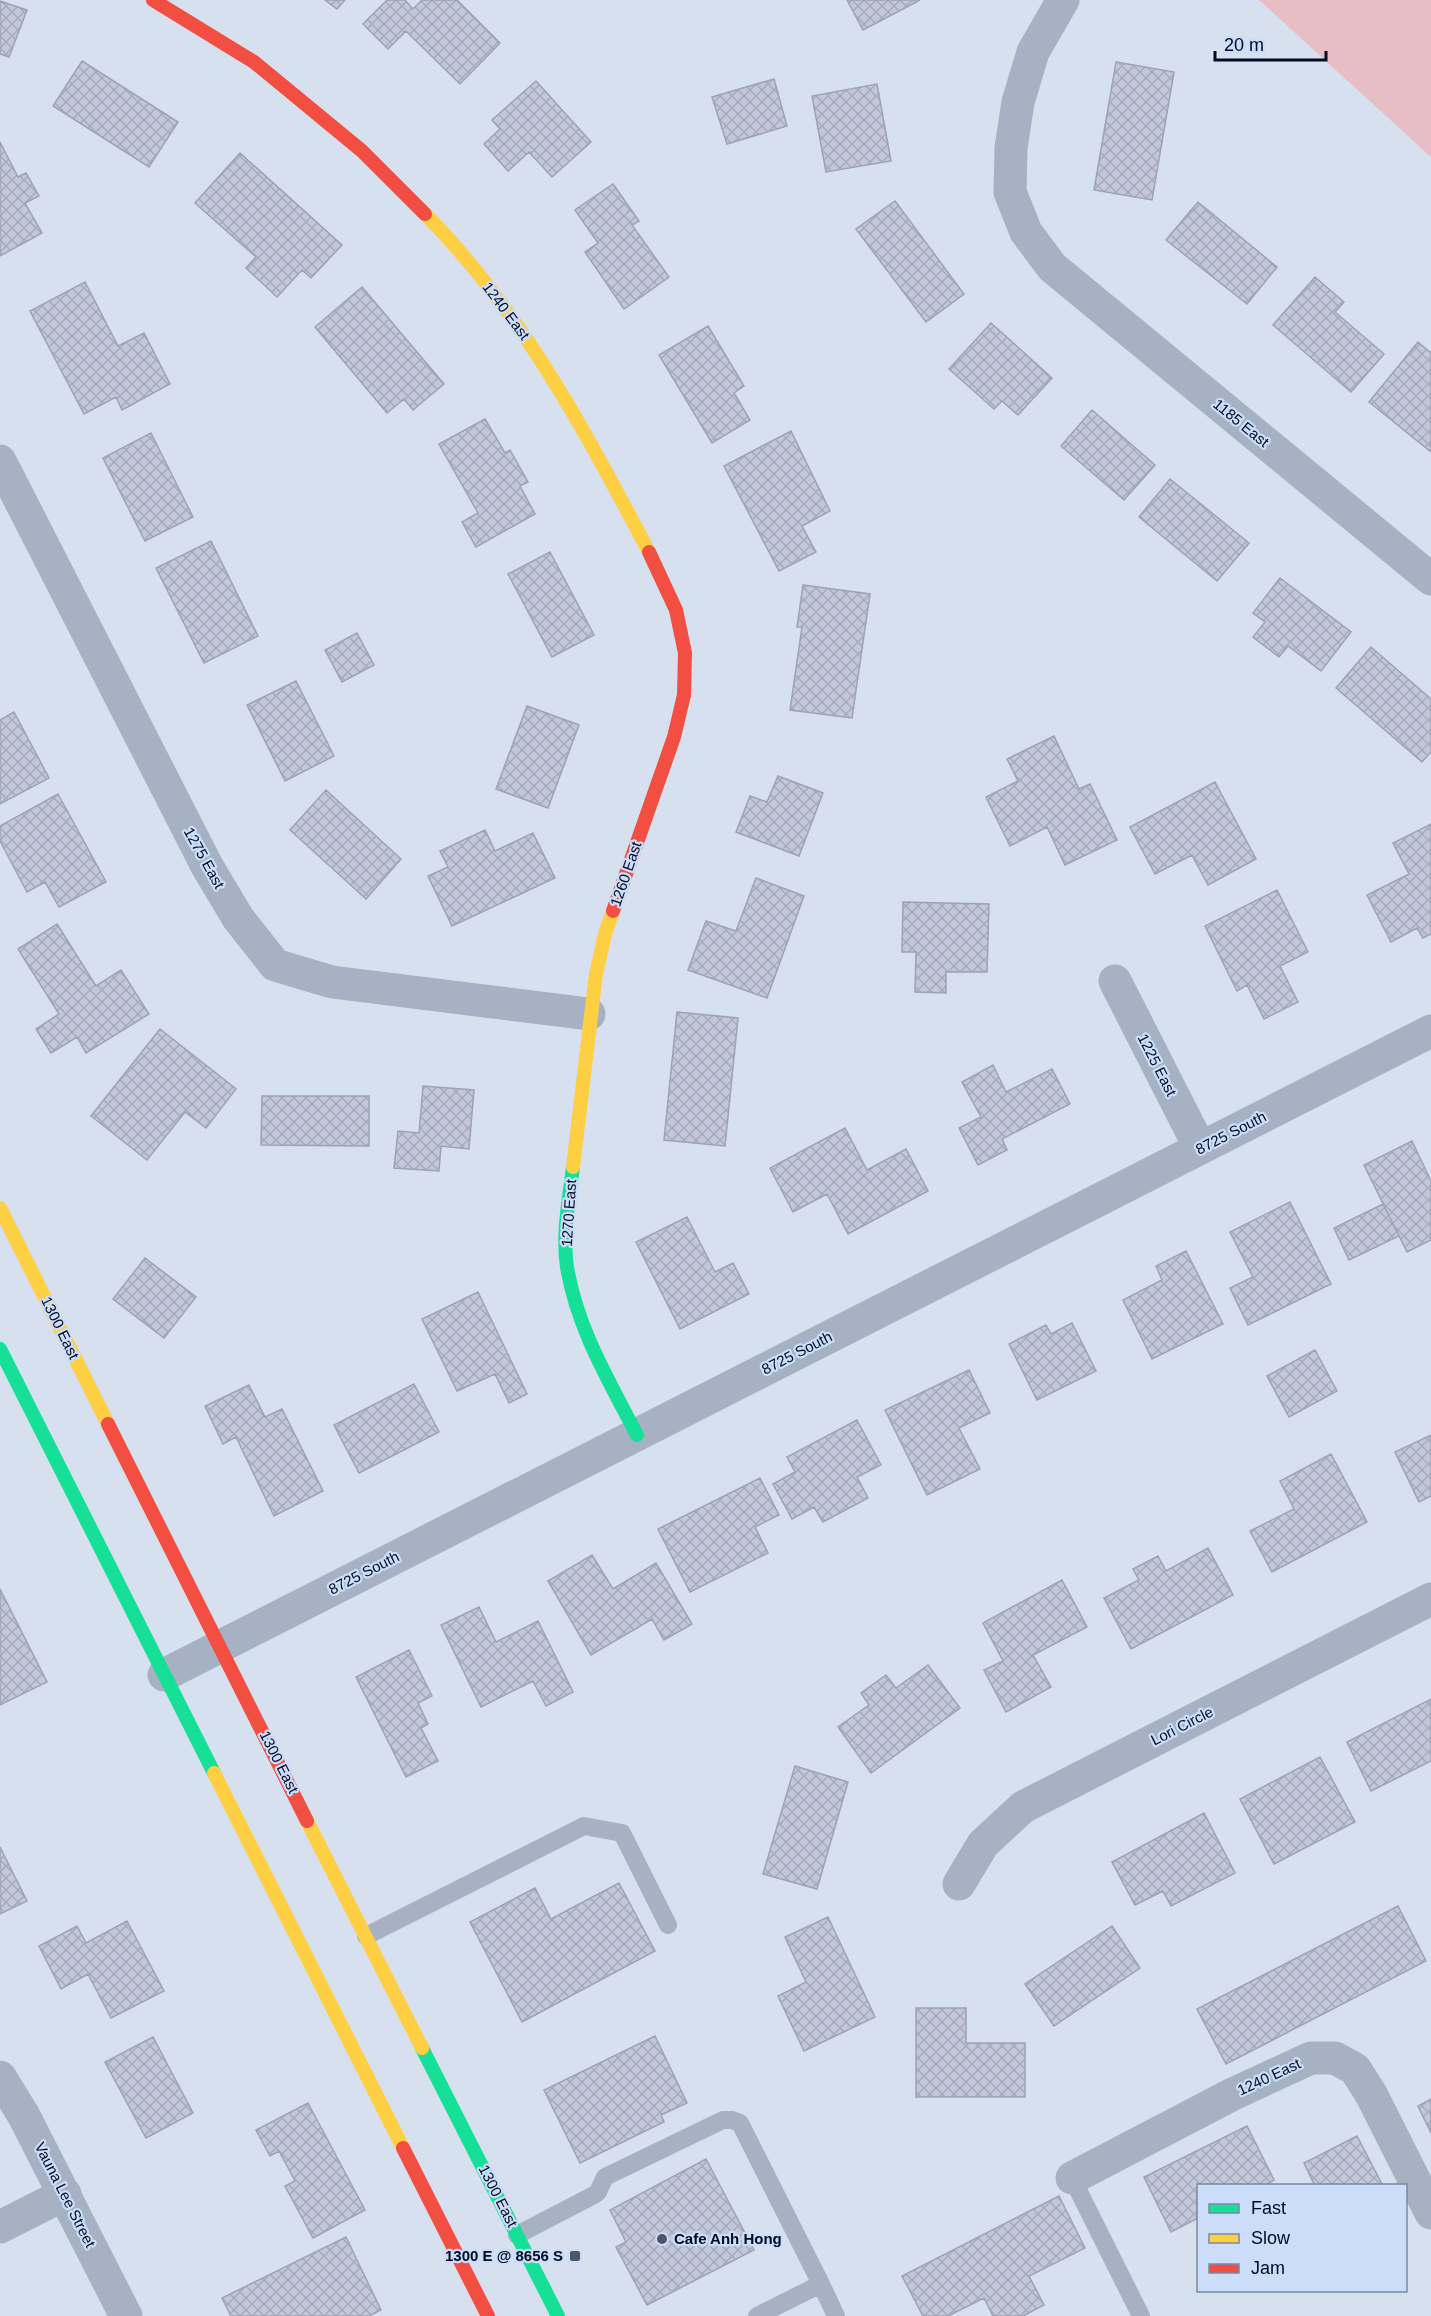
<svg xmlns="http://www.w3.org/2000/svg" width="1431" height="2316" font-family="Helvetica,sans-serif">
<defs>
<pattern id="building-cross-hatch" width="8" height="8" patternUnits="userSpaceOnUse" patternTransform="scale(1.5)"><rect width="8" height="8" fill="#c2c7db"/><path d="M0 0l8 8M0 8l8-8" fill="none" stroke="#a5aabc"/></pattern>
</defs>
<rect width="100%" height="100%" fill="#d6e0ee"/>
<path fill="#e7bec4" d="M1259 0H1431V157Z"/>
<path fill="url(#building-cross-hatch)" stroke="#9da2b5" stroke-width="1.5" d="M325 0H345L337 9Z
M387 0H405L413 9 422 0H457L500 43 460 84 406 31 388 49 363 24Z
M847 0H920L863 30Z
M0 1 27 10 9 57 0 54Z
M82 61 178 122 149 167 53 106Z
M1116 62 1174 72 1152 200 1094 190Z
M774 79 787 126 727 144 712 97Z
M536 81 591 142 552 177 529 152 508 171 484 144 500 129 492 120Z
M877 84 891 161 826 172 812 96Z
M0 142 18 177 26 173 39 196 25 203 42 233 0 256Z
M240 153 342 245 311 278 302 270 277 297 246 268 256 257 195 203Z
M613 184 639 221 632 225 669 277 624 309 585 252 598 243 575 210Z
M895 201 964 294 926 322 856 229Z
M1198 202 1277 267 1247 304 1166 240Z
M1315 277 1344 302 1335 312 1384 354 1351 392 1273 325Z
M85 282 118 346 144 333 170 384 122 410 116 397 84 414 30 311Z
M362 287 444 384 413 410 404 399 387 413 315 327Z
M991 323 1052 378 1018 415 1002 401 994 409 949 369Z
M708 326 744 386 734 393 750 420 712 443 659 355Z
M1418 342 1431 353V452L1369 402Z
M1092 410 1155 465 1124 500 1061 446Z
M485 419 505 453 510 450 528 482 520 486 535 514 476 547 462 522 478 513 439 444Z
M791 431 830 511 802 526 816 552 779 571 724 466Z
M151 433 193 517 145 541 103 458Z
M1170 479 1249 543 1217 581 1139 517Z
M211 541 258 636 204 663 156 568Z
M550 552 594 635 552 657 508 574Z
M1280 578 1351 632 1321 671 1288 646 1279 657 1253 637 1265 622 1253 613Z
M803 585 870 594 852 718 790 710 802 627H797Z
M357 633 374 665 342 682 325 650Z
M1371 647 1431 699V752L1422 762 1336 688Z
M296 681 334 756 285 781 247 705Z
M527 706 579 725 548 808 496 789Z
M14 712 49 778 0 804V720Z
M1054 736 1079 789 1090 784 1117 840 1065 865 1047 827 1010 846 986 797 1018 781 1007 759Z
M778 776 823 793 799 856 736 832 750 796 767 802Z
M1215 782 1256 859 1208 885 1192 855 1155 874 1130 827Z
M326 790 401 859 366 899 290 830Z
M58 794 106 882 59 907 45 882 27 892 0 841V826Z
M1431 824V934L1423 938 1417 928 1391 942 1367 895 1409 874 1393 843Z
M485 830 495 851 533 833 555 878 452 926 428 876 448 867 440 851Z
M756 878 804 896 767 998 688 970 706 921 736 931Z
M1277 890 1308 952 1280 966 1298 1002 1264 1019 1247 985 1237 991 1205 926Z
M903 902 989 904 987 972H946V993L915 992 916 952H902Z
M57 924 96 986 121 970 149 1014 86 1053 77 1037 51 1053 36 1029 59 1014 18 949Z
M677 1012 738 1018 725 1146 664 1140Z
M160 1029 236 1089 206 1128 185 1112 147 1160 91 1116Z
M993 1065 1006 1092 1052 1069 1070 1104 1002 1139 1007 1150 978 1165 959 1128 981 1117 962 1082Z
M423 1086 474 1090 469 1149 441 1146 439 1171 394 1168 398 1131 419 1133Z
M262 1096H369V1146L261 1145Z
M845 1128 867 1170 906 1149 928 1191 848 1234 827 1194 793 1212 770 1168Z
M1412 1141 1431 1181V1240L1407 1252 1364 1165Z
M1290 1202 1331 1284 1248 1325 1230 1288 1253 1277 1230 1232Z
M1383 1204 1399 1236 1349 1260 1334 1228Z
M687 1217 715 1272 733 1263 749 1294 680 1329 636 1242Z
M1186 1251 1223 1324 1152 1359 1123 1300 1162 1280 1156 1266Z
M145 1258 196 1297 164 1338 113 1299Z
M478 1292 527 1394 509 1403 495 1374 457 1391 422 1319Z
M1072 1323 1096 1371 1037 1400 1009 1344 1046 1325 1051 1334Z
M1315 1350 1337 1391 1289 1417 1267 1376Z
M969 1370 990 1413 959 1428 980 1469 927 1495 885 1410Z
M414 1384 439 1432 359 1473 334 1425Z
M249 1385 265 1417 282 1409 323 1491 274 1516 236 1437 223 1444 205 1406Z
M857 1420 881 1465 857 1477 868 1498 823 1522 814 1507 792 1519 773 1484 795 1472 787 1457Z
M1431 1435V1496L1419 1502 1395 1452Z
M1331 1454 1367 1522 1272 1572 1250 1531 1294 1509 1280 1481Z
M760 1478 779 1515 755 1527 768 1553 690 1592 658 1529Z
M1208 1548 1233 1595 1131 1649 1104 1598 1139 1580 1133 1569 1158 1556 1166 1571Z
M592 1555 613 1589 656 1563 692 1624 664 1640 652 1619 591 1655 548 1581Z
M1062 1580 1087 1627 1033 1655 1051 1687 1006 1712 984 1670 1003 1661 983 1623Z
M0 1589 47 1682 0 1705Z
M479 1607 496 1642 538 1621 573 1692 546 1706 533 1681 481 1707 441 1625Z
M409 1650 432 1696 418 1703 428 1724 421 1728 438 1761 406 1777 356 1677Z
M928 1665 960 1708 871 1773 838 1727 869 1705 861 1693 886 1675 896 1688Z
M1431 1699V1761L1371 1791 1347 1742Z
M1320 1757 1355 1822 1274 1864 1240 1799Z
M795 1766 848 1782 817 1889 763 1874Z
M1204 1813 1235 1873 1171 1906 1163 1891 1135 1905 1112 1862Z
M0 1847 27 1901 0 1914Z
M619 1883 655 1951 522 2022 470 1922 535 1888 551 1919Z
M1398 1906 1426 1961 1226 2064 1197 2009Z
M828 1917 875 2017 804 2051 778 1996 806 1982 785 1937Z
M127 1921 164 1991 111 2018 88 1974 61 1989 39 1946 77 1926 86 1943Z
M1112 1926 1140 1968 1054 2026 1025 1984Z
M916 2008H966V2043H1025V2097H916Z
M655 2036 687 2103 661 2115 664 2122 580 2163 544 2090Z
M153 2037 193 2113 146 2138 105 2062Z
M1431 2099V2133L1418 2106Z
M308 2103 365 2210 313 2238 285 2186 295 2181 279 2151 270 2156 256 2130Z
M1247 2126 1274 2180 1264 2186H1198V2218L1171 2232 1144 2177Z
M1357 2136 1383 2186H1315L1304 2163Z
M706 2159 754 2250 647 2305 616 2247 626 2242 610 2210Z
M1059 2196 1085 2248 1029 2276 1044 2305 1023 2316H993L984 2298 948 2316H923L902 2276Z
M346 2237 381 2310 369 2316H231L222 2298Z"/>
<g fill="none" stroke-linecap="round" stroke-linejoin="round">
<path stroke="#a6b1c3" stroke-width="18" d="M366 1936 584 1826 622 1833 668 1925
M1072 2178 1141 2316
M517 2235 594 2195 598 2192 605 2177 723 2120H732L740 2123 821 2284 757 2316
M821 2284 836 2316"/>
<path stroke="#a6b1c3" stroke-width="33" d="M1063 0 1033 52 1018 102 1011 148 1010 192 1026 232 1052 267 1431 579
M0 461 207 866 238 918 275 965 332 982 589 1014
M1115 981 1200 1148
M164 1675 1431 1031
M959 1884 983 1844 1023 1807 1431 1599
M0 2077 24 2116 126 2316
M1072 2178 1233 2094 1311 2058H1335L1355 2069 1371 2094 1431 2213
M0 2227 65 2194"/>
<path stroke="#16e098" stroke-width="14" d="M573 1167C569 1200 562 1234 567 1267 577 1328 609 1381 637 1435
M0 1349 214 1773
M422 2048 558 2316"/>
<path stroke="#ffcf43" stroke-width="14" d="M425 214C522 311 586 433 649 552
M573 1167 596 974 605 934 613 911
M0 1208 108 1424
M214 1773 403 2148
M307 1821 422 2048"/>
<path stroke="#f24e42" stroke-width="14" d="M153 0 254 62 362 151 425 214
M613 911 674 737 684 695 685 653 676 610 649 552
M108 1424 307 1821
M403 2148 488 2316"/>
</g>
<g fill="#4c5669" stroke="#ccddf9" stroke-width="2">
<circle cx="662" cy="2239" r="6"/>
<rect x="569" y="2250" width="12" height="12" rx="3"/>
</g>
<g text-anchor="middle" stroke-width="4.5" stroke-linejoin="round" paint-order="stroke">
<g font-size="15" fill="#010b22" stroke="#ccddf9">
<text transform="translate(506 311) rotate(53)" y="5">1240 East</text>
<text transform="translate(1241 423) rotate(39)" y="5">1185 East</text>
<text transform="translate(204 858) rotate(61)" y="5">1275 East</text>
<text transform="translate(626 874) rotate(-71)" y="5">1260 East</text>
<text transform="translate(1157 1065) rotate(63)" y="5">1225 East</text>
<text transform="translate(1231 1133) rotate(-27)" y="5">8725 South</text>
<text transform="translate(569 1213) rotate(-86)" y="5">1270 East</text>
<text transform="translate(60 1328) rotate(64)" y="5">1300 East</text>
<text transform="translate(797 1353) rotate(-27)" y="5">8725 South</text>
<text transform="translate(364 1573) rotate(-27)" y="5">8725 South</text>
<text transform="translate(1182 1726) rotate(-27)" y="5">Lori Circle</text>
<text transform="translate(279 1762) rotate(63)" y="5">1300 East</text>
<text transform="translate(1269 2077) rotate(-25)" y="5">1240 East</text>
<text transform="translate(65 2195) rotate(63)" y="5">Vauna Lee Street</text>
<text transform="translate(498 2196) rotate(63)" y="5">1300 East</text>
</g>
<g font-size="15" font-weight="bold" fill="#010b22" stroke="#ccddf9" text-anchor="start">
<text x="674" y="2244">Cafe Anh Hong</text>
<text x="563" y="2261" text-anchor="end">1300 E @ 8656 S</text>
</g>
</g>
<rect x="1197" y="2184" width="210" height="108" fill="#ccddf9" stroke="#7b89a3" stroke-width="1.5"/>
<rect x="1209" y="2204" width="30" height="9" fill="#16e098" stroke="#7b89a3" stroke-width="1.5"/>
<text x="1251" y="2214" font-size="18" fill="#010b22">Fast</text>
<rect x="1209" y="2234" width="30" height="9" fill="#ffcf43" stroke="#7b89a3" stroke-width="1.5"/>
<text x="1251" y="2244" font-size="18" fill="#010b22">Slow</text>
<rect x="1209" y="2264" width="30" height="9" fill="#f24e42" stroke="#7b89a3" stroke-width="1.5"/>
<text x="1251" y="2274" font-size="18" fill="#010b22">Jam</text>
<path d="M1215 51v9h111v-9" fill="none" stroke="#010b22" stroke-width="3"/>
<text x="1224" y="51" font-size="18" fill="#010b22" stroke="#ccddf9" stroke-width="4.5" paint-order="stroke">20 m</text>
</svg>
